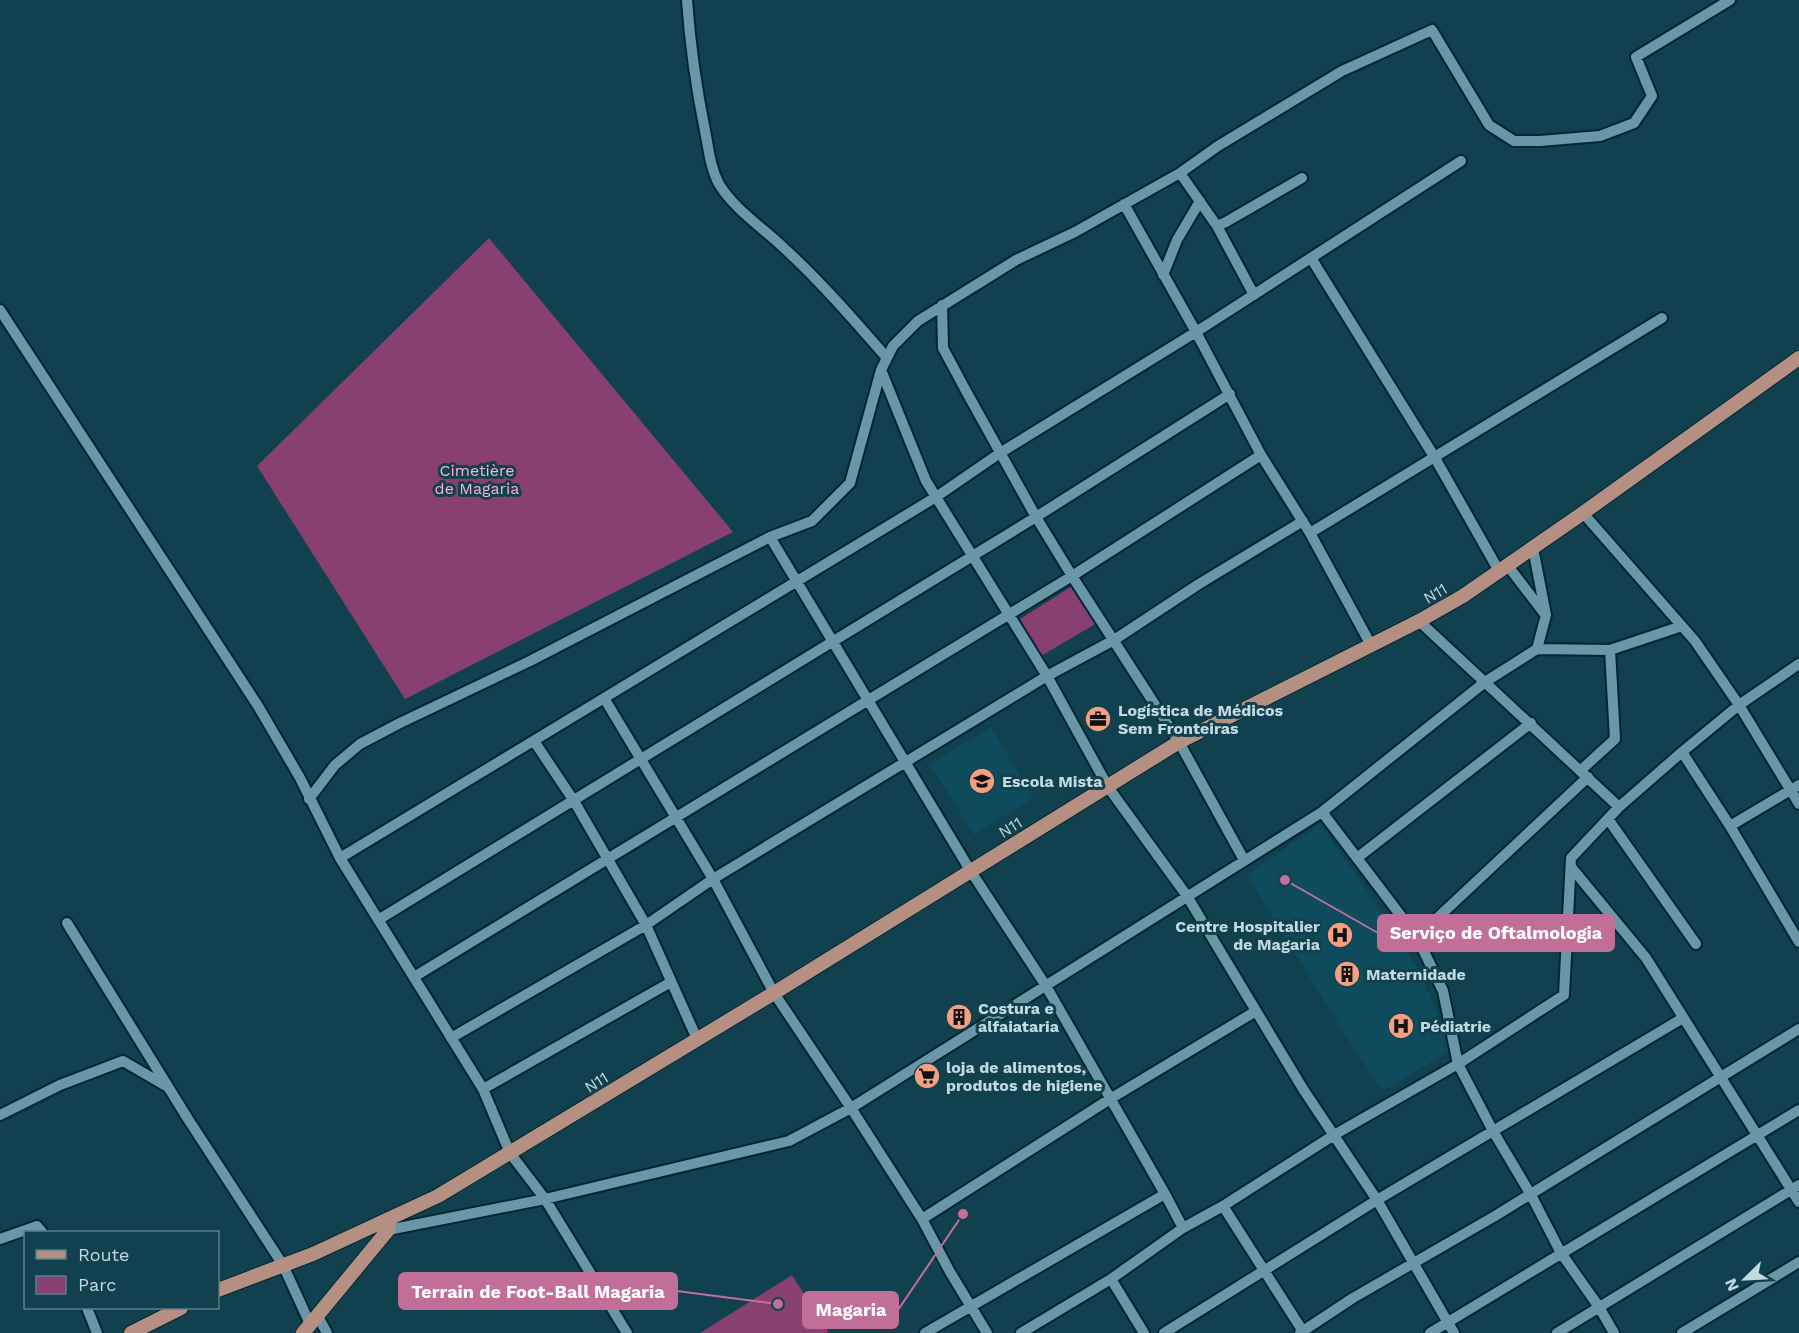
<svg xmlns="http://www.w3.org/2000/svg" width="1799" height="1333" font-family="'Work Sans',sans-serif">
<rect width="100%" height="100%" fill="#11414f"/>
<path fill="#0e4c5d" d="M991 727 1033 798 974 835 930 764Z
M1320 824 1374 901 1418 969 1436 1010 1449 1051 1383 1091 1346 1036 1247 875Z"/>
<path fill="#87406f" d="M489 238 733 532 405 699 257 466Z
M1074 585 1097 623 1041 656 1020 619Z
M792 1275 829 1333H700Z"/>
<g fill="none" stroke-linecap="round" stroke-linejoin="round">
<g stroke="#022631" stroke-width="14">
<path id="minor" d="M687 0C690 45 697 92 706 136 709 152 711 169 719 184 734 209 763 228 784 248 821 282 854 320 887 358
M1180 173 1217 226 1254 295
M1124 204 1196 332 1261 455 1310 533 1371 645
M1217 226 1226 222 1302 178
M1311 258 1435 458 1499 571
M1163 275 1177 240 1200 201
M942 305 943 348 966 391 1036 517 1072 576 1179 742 1244 860
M0 310 258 706 300 778 340 858 483 1089 510 1153 545 1199 627 1333
M881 370 926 481 1047 676 1108 787 1187 896 1303 1089 1377 1200 1454 1333
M1583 513 1695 641 1739 705 1799 804
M1310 533 1662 318
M770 537 970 870 1046 986 1165 1194 925 1333
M1508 566 1544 613
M1419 621 1619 807 1682 752 1739 705 1799 664
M1537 649 1610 650
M604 698 713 879 774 993 851 1108 922 1219 950 1272 987 1333
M534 741 574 801 646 925 697 1039
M1682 752 1730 826 1799 942
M1580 771 1615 739 1610 650 1682 626
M309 799 335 765 360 744 400 723 530 661 770 537 812 521 850 483 881 370 893 346 918 321 1016 260 1075 232 1180 173 1218 146 1342 71 1432 30 1489 125 1514 141H1540L1600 136 1634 123 1652 96 1636 57 1730 0
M1322 812 1417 937 1443 991 1458 1064 1564 995 1571 858 1619 807
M1608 819 1696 944
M1730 826 1799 785
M340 858 936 497 1000 453 1196 332 1461 161
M1357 858 1531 723
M1571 867 1646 958 1799 1202
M378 920 1036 517 1230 394
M67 923 188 1119 283 1265 310 1324
M1417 937 1588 777
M414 977 1072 576 1261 455
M451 1038 646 925 713 879 1047 676 1114 640 1199 584 1303 521
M483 1089 671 982
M0 1115 60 1085 123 1061 166 1086
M1165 1194 1183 1228
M1223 1206 1304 1333
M922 1219 1110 1099 1256 1011
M388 1230 545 1199 789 1141 851 1108 1322 812 1485 682 1537 649 1546 615 1533 548
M0 1239 37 1226 42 1232
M1111 1279 1144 1333
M87 1308 97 1333
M317 1315 327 1333
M1021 1333 1111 1279 1183 1228 1223 1206 1334 1135 1458 1064 1493 1131 1531 1195 1561 1253 1599 1307 1614 1333
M1164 1333 1377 1200 1683 1018
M1300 1333 1353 1298 1495 1216 1799 1029
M1430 1333 1799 1110
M1557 1333 1799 1185
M1682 1333 1799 1262"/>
</g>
<g stroke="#022631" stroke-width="16">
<path id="major" d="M218 1290 313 1254 438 1196 774 993 1179 742 1419 621 1463 596 1583 513 1799 358
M131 1333 181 1308
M303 1333 388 1230 390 1220"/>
</g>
<use href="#minor" stroke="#6997a7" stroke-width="10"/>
<use href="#major" stroke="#b59082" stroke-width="14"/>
</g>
<defs>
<g id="office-disc" transform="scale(1.35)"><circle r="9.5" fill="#f2a081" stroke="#11414f"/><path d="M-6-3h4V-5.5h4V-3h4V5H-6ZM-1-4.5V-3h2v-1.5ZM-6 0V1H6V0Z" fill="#111"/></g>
<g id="school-disc" transform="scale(1.35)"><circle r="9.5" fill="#f2a081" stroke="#11414f"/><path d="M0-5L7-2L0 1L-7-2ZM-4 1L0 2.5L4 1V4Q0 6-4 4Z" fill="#111"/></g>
<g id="hospital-disc" transform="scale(1.35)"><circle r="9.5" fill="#f2a081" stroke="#11414f"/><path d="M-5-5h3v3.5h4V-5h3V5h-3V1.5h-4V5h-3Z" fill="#111"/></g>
<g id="building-disc" transform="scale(1.35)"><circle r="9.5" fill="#f2a081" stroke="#11414f"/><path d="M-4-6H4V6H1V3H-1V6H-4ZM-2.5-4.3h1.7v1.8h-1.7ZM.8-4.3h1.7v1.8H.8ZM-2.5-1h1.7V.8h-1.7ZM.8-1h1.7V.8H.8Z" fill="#111"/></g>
<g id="supermarket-disc" transform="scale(1.35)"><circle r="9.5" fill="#f2a081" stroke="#11414f"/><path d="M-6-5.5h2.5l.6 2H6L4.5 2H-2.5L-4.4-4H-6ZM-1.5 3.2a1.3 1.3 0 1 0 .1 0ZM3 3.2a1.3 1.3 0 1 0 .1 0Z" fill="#111"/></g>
</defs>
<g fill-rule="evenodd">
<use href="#office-disc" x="1098" y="719"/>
<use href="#school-disc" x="982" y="781"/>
<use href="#hospital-disc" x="1340" y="935"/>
<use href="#building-disc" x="1347" y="974"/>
<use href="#building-disc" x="959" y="1017"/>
<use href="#hospital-disc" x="1401" y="1026"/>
<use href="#supermarket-disc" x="927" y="1076"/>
</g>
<g text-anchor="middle" stroke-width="6" stroke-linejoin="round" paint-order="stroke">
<g font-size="16" fill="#fbadde" stroke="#11414f">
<text x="477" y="476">Cimetière<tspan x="477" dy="18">de Magaria</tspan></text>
</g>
<g font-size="16" fill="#c2d9e2" stroke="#11414f">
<text transform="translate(1435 593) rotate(-30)" y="6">N11</text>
<text transform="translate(1010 827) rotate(-31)" y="6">N11</text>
<text transform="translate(596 1082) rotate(-32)" y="6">N11</text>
</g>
<g font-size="16" font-weight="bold" fill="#c2d9e2" stroke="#11414f" text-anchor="start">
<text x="1118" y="716">Logística de Médicos<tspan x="1118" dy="18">Sem Fronteiras</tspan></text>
<text x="1002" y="787">Escola Mista</text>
<text x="1320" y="932" text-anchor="end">Centre Hospitalier<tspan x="1320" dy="18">de Magaria</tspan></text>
<text x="1366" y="980">Maternidade</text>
<text x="978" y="1014">Costura e<tspan x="978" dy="18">alfaiataria</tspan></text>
<text x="1420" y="1032">Pédiatrie</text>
<text x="946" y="1073">loja de alimentos,<tspan x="946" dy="18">produtos de higiene</tspan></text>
</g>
</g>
<path fill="none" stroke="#c26f98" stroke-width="2" d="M1285 880L1378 933M778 1304L677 1291M963 1214L898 1310"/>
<g fill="#c26f98" stroke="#11414f" stroke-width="2">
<circle cx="1285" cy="880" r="6"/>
<circle cx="778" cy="1304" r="6"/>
<circle cx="963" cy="1214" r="6"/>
</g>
<g fill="#c26f98" stroke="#c26f98" stroke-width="2">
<rect x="1378" y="915" width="236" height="36" rx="6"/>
<rect x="399" y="1273" width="278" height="36" rx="6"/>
<rect x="803" y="1292" width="95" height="36" rx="6"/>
</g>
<g font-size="18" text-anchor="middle" font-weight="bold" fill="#fff">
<text x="1496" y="939">Serviço de Oftalmologia</text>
<text x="538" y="1298">Terrain de Foot-Ball Magaria</text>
<text x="851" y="1316">Magaria</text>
</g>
<rect x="24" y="1231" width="195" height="78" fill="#11414f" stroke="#587e8a" stroke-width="1.5"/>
<rect x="36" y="1250" width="30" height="9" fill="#b59082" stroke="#587e8a" stroke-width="1.5"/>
<text x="78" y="1261" font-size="18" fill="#c2d9e2">Route</text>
<rect x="36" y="1276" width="30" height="18" fill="#87406f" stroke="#587e8a" stroke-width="1.5"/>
<text x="78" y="1291" font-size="18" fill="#c2d9e2">Parc</text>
<g transform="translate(1745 1279) rotate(246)" stroke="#11414f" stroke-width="4.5" paint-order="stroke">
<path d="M0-4.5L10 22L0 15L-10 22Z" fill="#c2d9e2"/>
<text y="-9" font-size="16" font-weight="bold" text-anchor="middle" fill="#c2d9e2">N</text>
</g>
</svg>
